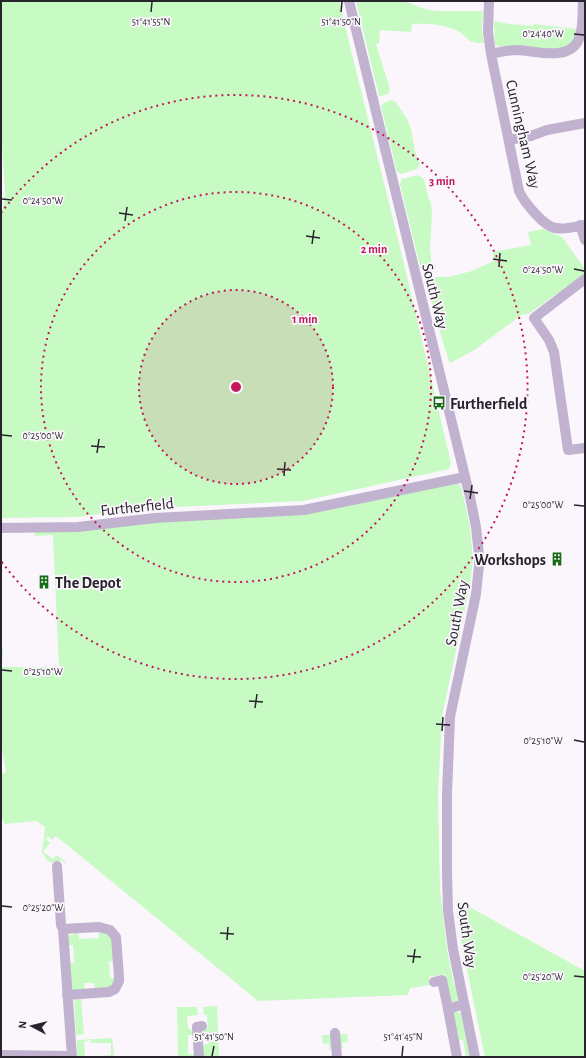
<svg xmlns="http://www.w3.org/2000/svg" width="586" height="1058" font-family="'Alegreya Sans',sans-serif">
<rect width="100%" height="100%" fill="#faf6fc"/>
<path fill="#c8fac4" d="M1 1H340L344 22 404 264 451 463 449 469 303 501 154 508 76 517 1 518V220L5 193 1 127Z
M356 1H404L425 9 436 11H483L482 29 484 43C465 44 469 36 456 30 442 24 427 23 412 24L411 32 380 30 379 43 376 44 390 89 388 94 381 96H379Z
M494 21 509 24 533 26 534 24 577 29C577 35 576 42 570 46 559 53 513 47 498 46L495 44Z
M391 100 396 102 407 119 411 129 415 151 420 164 417 169 401 174 397 172 381 106 384 103Z
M418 175 424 179 428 197 431 203 432 214 430 247 432 266C429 269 425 270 421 270L400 184 402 179Z
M543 229 562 237 585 269V274L528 314H523L473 351 450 363 444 346 425 277H449L472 271 494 261 493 252 531 245 528 232Z
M456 483 461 486 470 527 473 560 469 590 442 716 438 793 440 890 447 950 454 985 456 984 458 996 457 1001 452 1002 449 1000 445 974 429 977 430 985 410 988 408 995 258 1001 56 836 52 840 48 836 46 839 50 843 43 852 53 859 57 855 67 863H64L62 861H54L52 863 47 860 42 853 45 827 36 821 5 824 1 817V774L6 772 1 744V648H3L2 667H59L53 535 34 536 36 530 155 521 305 513Z
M457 900 585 971V1057H485L460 936Z
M99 930 106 932 113 938 114 961 109 962 110 978H116L115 982 108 989 95 990 94 983H84L85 990H74L71 989 68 963H74L73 945H67L69 936 78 932 79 939 99 938Z
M81 998 84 1034 76 1035 74 1002 77 999Z
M217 1006 219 1057 202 1056 201 1045 208 1044 207 1034H200L202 1030 208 1028 207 1015H204L203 1007Z
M177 1007H197L198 1015 187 1016 188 1028 192 1031 195 1035H188V1054H196L197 1057H178Z
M455 1011 461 1013 470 1057H466L463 1040 457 1041 453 1013Z
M338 1034H347L348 1042 342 1043 343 1048 340 1047Z
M322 1035H332V1048L329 1050V1043L323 1044Z
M112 1038 114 1057H100V1056L111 1055V1043H91V1040L84 1041 85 1057H77V1040Z"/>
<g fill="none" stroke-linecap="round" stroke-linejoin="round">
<path stroke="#c1b2cf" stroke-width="10" d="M349 1 470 497 476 527 479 555V566L476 594 450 717 447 794V873L448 911 453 949 475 1057
M489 1 488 32 491 54 519 191C524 202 544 227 556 228 566 230 576 226 585 225
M491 54C500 52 509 50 518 50 536 51 568 61 578 41 584 30 582 13 583 1
M509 140 531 136 547 130 585 123
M580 225 585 240
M585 279 534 318 549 340 554 352 568 450 585 448
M1 528 78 527 155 518 304 510 465 477
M57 866 61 925 63 929
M434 982 442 980 448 1009
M67 995 109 992 115 989 119 981V977L116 937 110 930 99 927 63 929 72 1057
M335 1033 337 1057
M1 1055 72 1056
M199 1057 197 1027 202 1026
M457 1057 448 1009 464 1004"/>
</g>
<path fill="none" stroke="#28232d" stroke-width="1.5" d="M151 12 152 2M341 12 342 2M574 34 584 35M2 199 12 200M119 213 133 215M125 221 127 207M306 236 320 238M312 244 314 230M493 259 507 261M499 267 500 253M574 269 584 271M2 435 12 436M91 446 105 447M97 453 99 439M277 469 291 470M284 476 285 462M464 491 478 493M470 499 472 485M574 505 584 506M2 670 12 671M249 701 263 702M255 708 257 694M436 724 450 725M442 731 443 717M574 740 584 742M2 906 12 907M220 933 234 934M227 940 228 927M407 956 421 957M413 963 415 949M574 976 584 977M212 1056 214 1046M402 1056 403 1046"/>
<circle cx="236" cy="387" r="97" fill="#c2185b" fill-opacity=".12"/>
<g fill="none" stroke="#c2185b" stroke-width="2" stroke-dasharray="2 4">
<circle cx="236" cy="387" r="97"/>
<circle cx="236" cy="387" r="195"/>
<path d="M1 213A292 292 0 1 1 1 561"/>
</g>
<defs>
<g id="bus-bare" transform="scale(1.08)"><path d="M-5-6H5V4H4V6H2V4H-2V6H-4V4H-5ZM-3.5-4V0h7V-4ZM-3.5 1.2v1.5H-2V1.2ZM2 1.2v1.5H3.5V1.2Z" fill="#156c14" stroke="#faf6fc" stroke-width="2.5" paint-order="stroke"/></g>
<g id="building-bare" transform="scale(1.08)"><path d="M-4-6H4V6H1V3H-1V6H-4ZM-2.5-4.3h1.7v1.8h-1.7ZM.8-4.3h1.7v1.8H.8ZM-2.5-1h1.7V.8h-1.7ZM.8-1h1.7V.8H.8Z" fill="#156c14" stroke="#faf6fc" stroke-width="2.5" paint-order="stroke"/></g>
</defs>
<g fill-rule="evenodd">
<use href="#bus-bare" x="439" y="403"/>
<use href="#building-bare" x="557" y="559"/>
<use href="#building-bare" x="44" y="582"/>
</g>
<g text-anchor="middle" stroke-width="3.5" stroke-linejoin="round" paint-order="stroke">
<g font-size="16" fill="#28232d" stroke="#faf6fc">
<text transform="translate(524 134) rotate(77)" y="6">Cunningham Way</text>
<text transform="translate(436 296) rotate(76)" y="6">South Way</text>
<text transform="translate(137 506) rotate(-6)" y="6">Furtherfield</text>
<text transform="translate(456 613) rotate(-79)" y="6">South Way</text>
<text transform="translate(468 935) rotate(82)" y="6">South Way</text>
</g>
<g font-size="16" font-weight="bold" fill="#28232d" stroke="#faf6fc" text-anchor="start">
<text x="450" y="409">Furtherfield</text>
<text x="546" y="565" text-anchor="end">Workshops</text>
<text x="55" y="588">The Depot</text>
</g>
</g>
<g font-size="10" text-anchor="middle" fill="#28232d" stroke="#faf6fc" stroke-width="3.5" stroke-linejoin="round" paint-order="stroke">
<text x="151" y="25">51°41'55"N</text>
<text x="341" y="25">51°41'50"N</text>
<text x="543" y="37">0°24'40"W</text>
<text x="43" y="204">0°24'50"W</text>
<text x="543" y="273">0°24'50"W</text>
<text x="43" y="439">0°25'00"W</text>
<text x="543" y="508">0°25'00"W</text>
<text x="43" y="675">0°25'10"W</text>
<text x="543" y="744">0°25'10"W</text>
<text x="43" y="911">0°25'20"W</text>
<text x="543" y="980">0°25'20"W</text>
<text x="214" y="1040">51°41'50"N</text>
<text x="403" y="1040">51°41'45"N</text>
</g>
<circle cx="236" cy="387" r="6" fill="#c2185b" stroke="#faf6fc" stroke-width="2"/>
<g font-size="12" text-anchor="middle" font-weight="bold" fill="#c2185b" stroke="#faf6fc" stroke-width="3.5" stroke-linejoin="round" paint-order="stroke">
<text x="442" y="185">3 min</text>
<text x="374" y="253">2 min</text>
<text x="305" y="323">1 min</text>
</g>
<rect width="586" height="1058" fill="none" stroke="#28232d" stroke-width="4"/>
<g transform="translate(32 1026) rotate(277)" stroke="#faf6fc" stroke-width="3" paint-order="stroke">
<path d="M0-3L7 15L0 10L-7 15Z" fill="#28232d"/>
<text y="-6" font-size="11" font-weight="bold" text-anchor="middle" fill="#28232d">N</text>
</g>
</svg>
